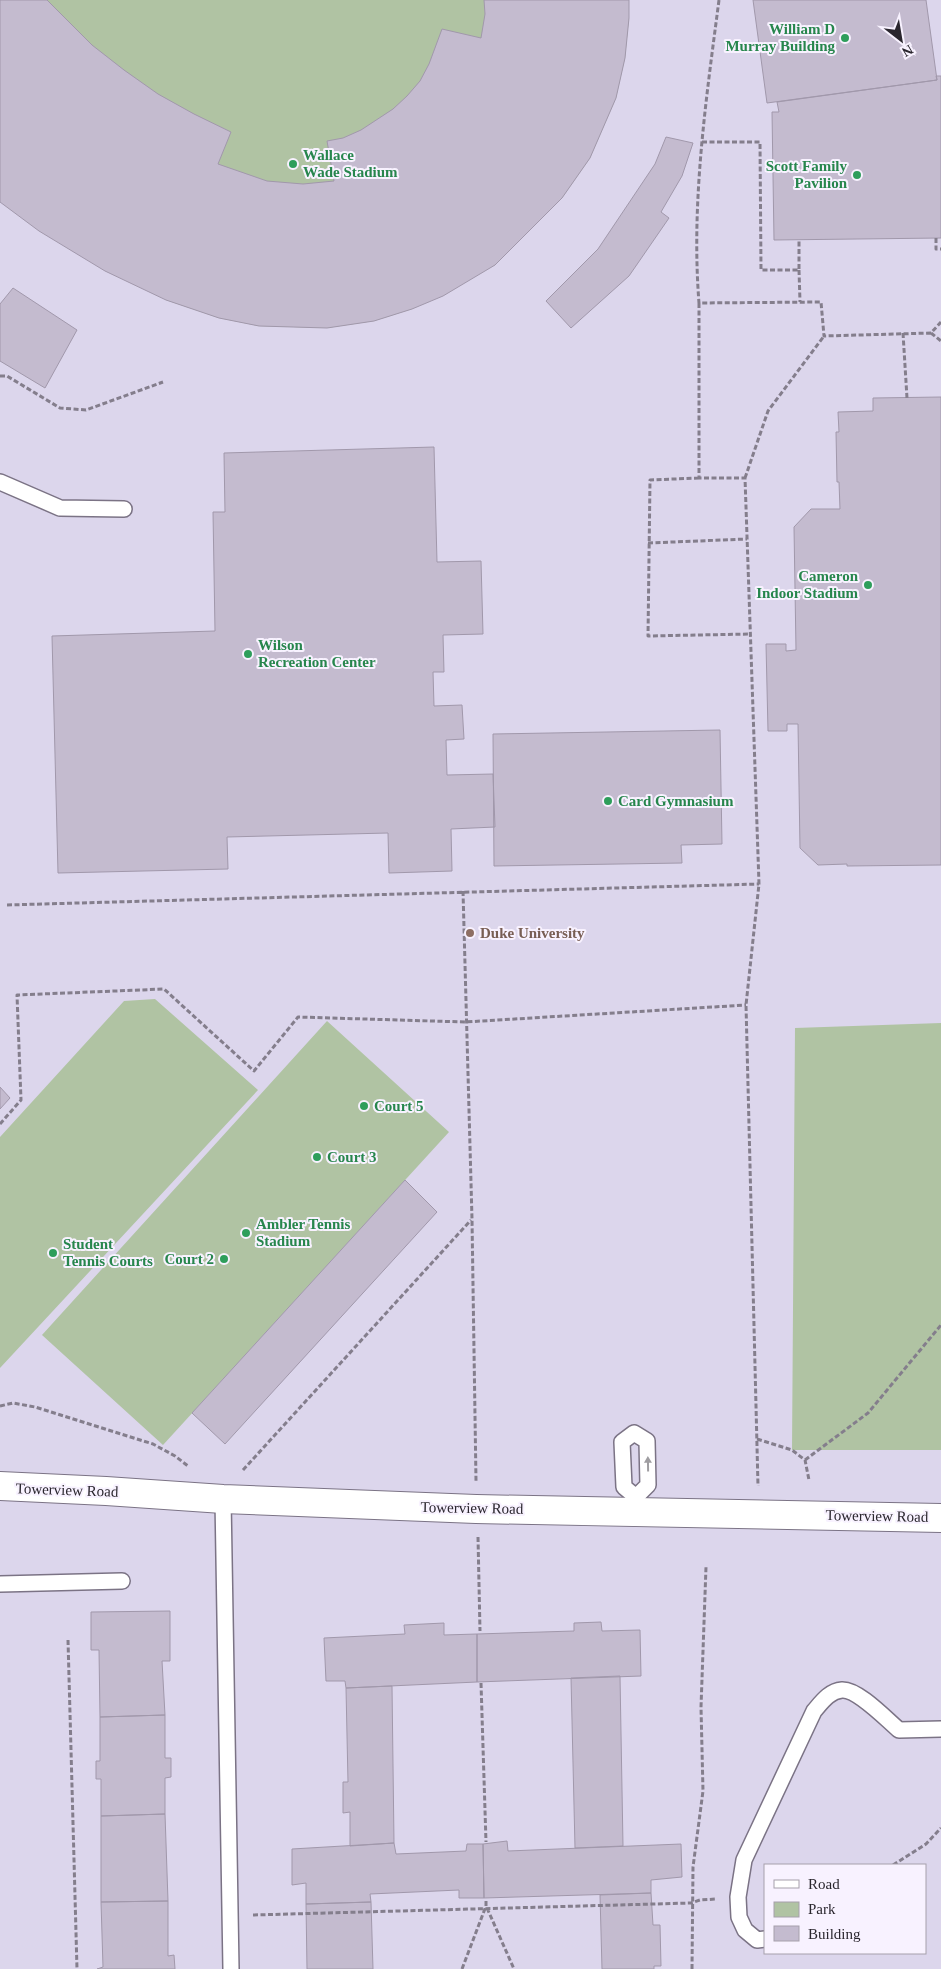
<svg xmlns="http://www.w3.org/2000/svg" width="941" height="1969" font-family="'Times New Roman',serif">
<rect width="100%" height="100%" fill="#ede3f8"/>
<path fill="#dcd6ec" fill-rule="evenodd" d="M0 0H941V1969H0ZM765 1865H925V1953H765Z"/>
<path fill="#b0c3a3" d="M0 0H629V18L625 58 616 98 590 158 562 198 495 265 412 309 374 321 327 328 259 326 219 318 166 300Z
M155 999 258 1090 0 1368V1137L124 1001Z
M327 1021 449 1132 163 1445 42 1335Z
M941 1023V1450H792L795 1028Z"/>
<path fill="#c4bbcf" stroke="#a198ab" d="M0 0H47L92 45 124 70 158 94 194 114 231 132 218 164 267 181 303 184 334 181 327 141 343 138 361 130 393 109 407 96 420 81 429 64 442 29 481 38 485 14 484 0H629V18L625 58 616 98 590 158 562 198 495 265 443 296 412 309 374 321 327 328 259 326 219 318 166 300 105 271 39 231 0 202Z
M753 0H926L937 80 767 103Z
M936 76H941V238L774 240 772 112H779L777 102 937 80Z
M666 137 693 143 682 176 661 212 669 218 629 276 571 328 546 301 598 249 655 164Z
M13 288 77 330 45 388 0 361V304Z
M941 397V865L847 866V864L818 865 800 848 798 724H787V731H768L766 644H786V651L796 650 794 527 811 509H840L839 482H837L836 432H839L838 412 873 411V398Z
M434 447 437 562 481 561 483 634 443 635 444 672H433L434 706 462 705 464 739 446 740 447 775 493 774 495 827 451 829 452 871 389 873 388 833 227 837 228 869 58 873 52 636 215 631 213 512H225L224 453Z
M720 730 722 844 681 845 682 863 494 866 493 734Z
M0 1087 10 1098 0 1109Z
M405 1180 437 1212 225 1444 192 1413Z
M170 1611V1661H162L165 1715 100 1717 99 1650H91V1612Z
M601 1622 602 1631 640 1630 641 1676 477 1682V1634L574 1631V1623Z
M444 1623V1635L477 1634V1682L346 1688 345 1681H326L324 1638 405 1634 404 1625Z
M620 1676 623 1846 575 1848 571 1678Z
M392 1686 394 1843 350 1846V1812L343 1813V1782H348L346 1688Z
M165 1715V1758H171V1777L165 1778V1814L101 1816V1779H96V1761H100V1717Z
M165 1814 168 1901 101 1902V1816Z
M507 1841 508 1851 681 1844 682 1877 651 1880V1893L484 1898 483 1844Z
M394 1843 396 1854 466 1851 467 1844H483L484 1898H459V1890L370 1894 371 1902 306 1904V1883L292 1885V1849Z
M651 1893 653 1925H660L661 1966H654V1969H602L600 1895Z
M168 1901V1956L174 1955 175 1969H97L103 1967 101 1902Z
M371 1902 373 1969H307L306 1904Z"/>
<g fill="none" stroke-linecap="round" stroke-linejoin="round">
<g stroke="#7b7385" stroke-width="18">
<path id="lane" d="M0 482 60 508 124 509
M634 1433 622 1442 624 1487 636 1497V1511
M634 1433 647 1441 648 1485 636 1497
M223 1499 231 1969
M0 1584 122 1581
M765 1939 757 1940 745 1930 739 1917 738 1897 744 1860 814 1711C821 1703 829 1691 842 1690 858 1689 887 1720 899 1730L941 1729"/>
</g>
<g stroke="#7b7385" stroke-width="30">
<path id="secondary" d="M0 1486 106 1491 223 1499 476 1509 941 1518"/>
</g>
<path stroke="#847e8c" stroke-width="3" stroke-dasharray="5 2.5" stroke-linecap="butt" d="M719 0C706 100 691 202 699 303L821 302 824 336 931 333 941 322
M702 142H760L761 270H799V240
M936 238V249H941
M799 270 800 302
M699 303V478H745L759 884 746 1005 758 1486
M903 333 907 398
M931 333 941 341
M0 376H7L60 408 86 410 163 382
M699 478 650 480 648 636 750 634
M745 478 768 411 824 336
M648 543 747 539
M463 891 472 1219 476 1481
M7 905 759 884
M0 1124 21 1100 17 995 164 989 254 1071 298 1017 465 1022 746 1005
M0 1406 13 1403 35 1407 153 1444 175 1456 188 1466
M757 1439 792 1450 805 1460 809 1480
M805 1460 868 1413 941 1325
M243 1470 471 1220
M478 1537 480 1631
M68 1640 77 1969
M481 1683 486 1842
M893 1865 926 1844 941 1828
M487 1908 514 1969
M253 1915 691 1903 700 1900 716 1899
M462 1969 486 1906V1899
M692 1969 693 1867 703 1791 701 1707 706 1567"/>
<use href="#lane" stroke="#fff" stroke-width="15"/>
<use href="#secondary" stroke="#fff" stroke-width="28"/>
</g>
<defs><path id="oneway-solid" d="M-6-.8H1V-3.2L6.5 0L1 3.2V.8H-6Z" transform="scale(1.25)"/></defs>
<use fill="#9f9da1" href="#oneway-solid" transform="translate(648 1464) rotate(-91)"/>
<g fill="#2e9e5b" stroke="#f8f2ff" stroke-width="2">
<circle cx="845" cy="38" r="5"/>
<circle cx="293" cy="164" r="5"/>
<circle cx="857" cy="175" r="5"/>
<circle cx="868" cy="585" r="5"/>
<circle cx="248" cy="654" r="5"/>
<circle cx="608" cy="801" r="5"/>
<circle cx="364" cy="1106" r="5"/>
<circle cx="317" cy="1157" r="5"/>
<circle cx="246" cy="1233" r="5"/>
<circle cx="53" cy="1253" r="5"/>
<circle cx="224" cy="1259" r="5"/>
</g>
<circle fill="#8d6e63" stroke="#f8f2ff" stroke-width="2" cx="470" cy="933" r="5"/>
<g text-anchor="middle" stroke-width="4" stroke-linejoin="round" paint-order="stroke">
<g font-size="15" font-weight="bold" fill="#27864d" stroke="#f8f2ff" text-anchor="start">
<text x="835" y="34" text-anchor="end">William D<tspan x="835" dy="17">Murray Building</tspan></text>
<text x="303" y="160">Wallace<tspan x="303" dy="17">Wade Stadium</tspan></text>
<text x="847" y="171" text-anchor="end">Scott Family<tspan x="847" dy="17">Pavilion</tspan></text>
<text x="858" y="581" text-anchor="end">Cameron<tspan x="858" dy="17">Indoor Stadium</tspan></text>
<text x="258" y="650">Wilson<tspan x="258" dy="17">Recreation Center</tspan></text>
<text x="618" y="806">Card Gymnasium</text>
<text x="374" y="1111">Court 5</text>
<text x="327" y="1162">Court 3</text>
<text x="256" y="1229">Ambler Tennis<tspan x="256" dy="17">Stadium</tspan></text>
<text x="63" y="1249">Student<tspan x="63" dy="17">Tennis Courts</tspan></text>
<text x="214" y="1264" text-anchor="end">Court 2</text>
</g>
<g font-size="15" font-weight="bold" fill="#785e54" stroke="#f8f2ff" text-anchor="start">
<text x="480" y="938">Duke University</text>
</g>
<g font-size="15" fill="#2a262e" stroke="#f8f2ff">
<text transform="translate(67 1490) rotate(2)" y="5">Towerview Road</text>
<text transform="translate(472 1508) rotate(1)" y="5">Towerview Road</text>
<text transform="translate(877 1516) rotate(1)" y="5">Towerview Road</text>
</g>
</g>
<rect x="764" y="1864" width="162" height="90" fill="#f8f2ff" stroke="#a6a0ab"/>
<rect x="774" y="1880" width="25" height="8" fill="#ffffff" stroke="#a6a0ab"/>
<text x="808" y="1889" font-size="15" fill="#2a262e">Road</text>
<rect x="774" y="1902" width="25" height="15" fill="#b0c3a3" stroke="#a6a0ab"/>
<text x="808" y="1914" font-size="15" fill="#2a262e">Park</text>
<rect x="774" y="1926" width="25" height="15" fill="#c4bbcf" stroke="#a6a0ab"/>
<text x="808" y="1939" font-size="15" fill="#2a262e">Building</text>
<g transform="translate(901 40) rotate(149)" stroke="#f8f2ff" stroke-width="4" paint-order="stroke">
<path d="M0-4L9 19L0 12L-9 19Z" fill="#2a262e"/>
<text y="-8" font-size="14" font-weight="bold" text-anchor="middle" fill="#2a262e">N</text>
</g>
</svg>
